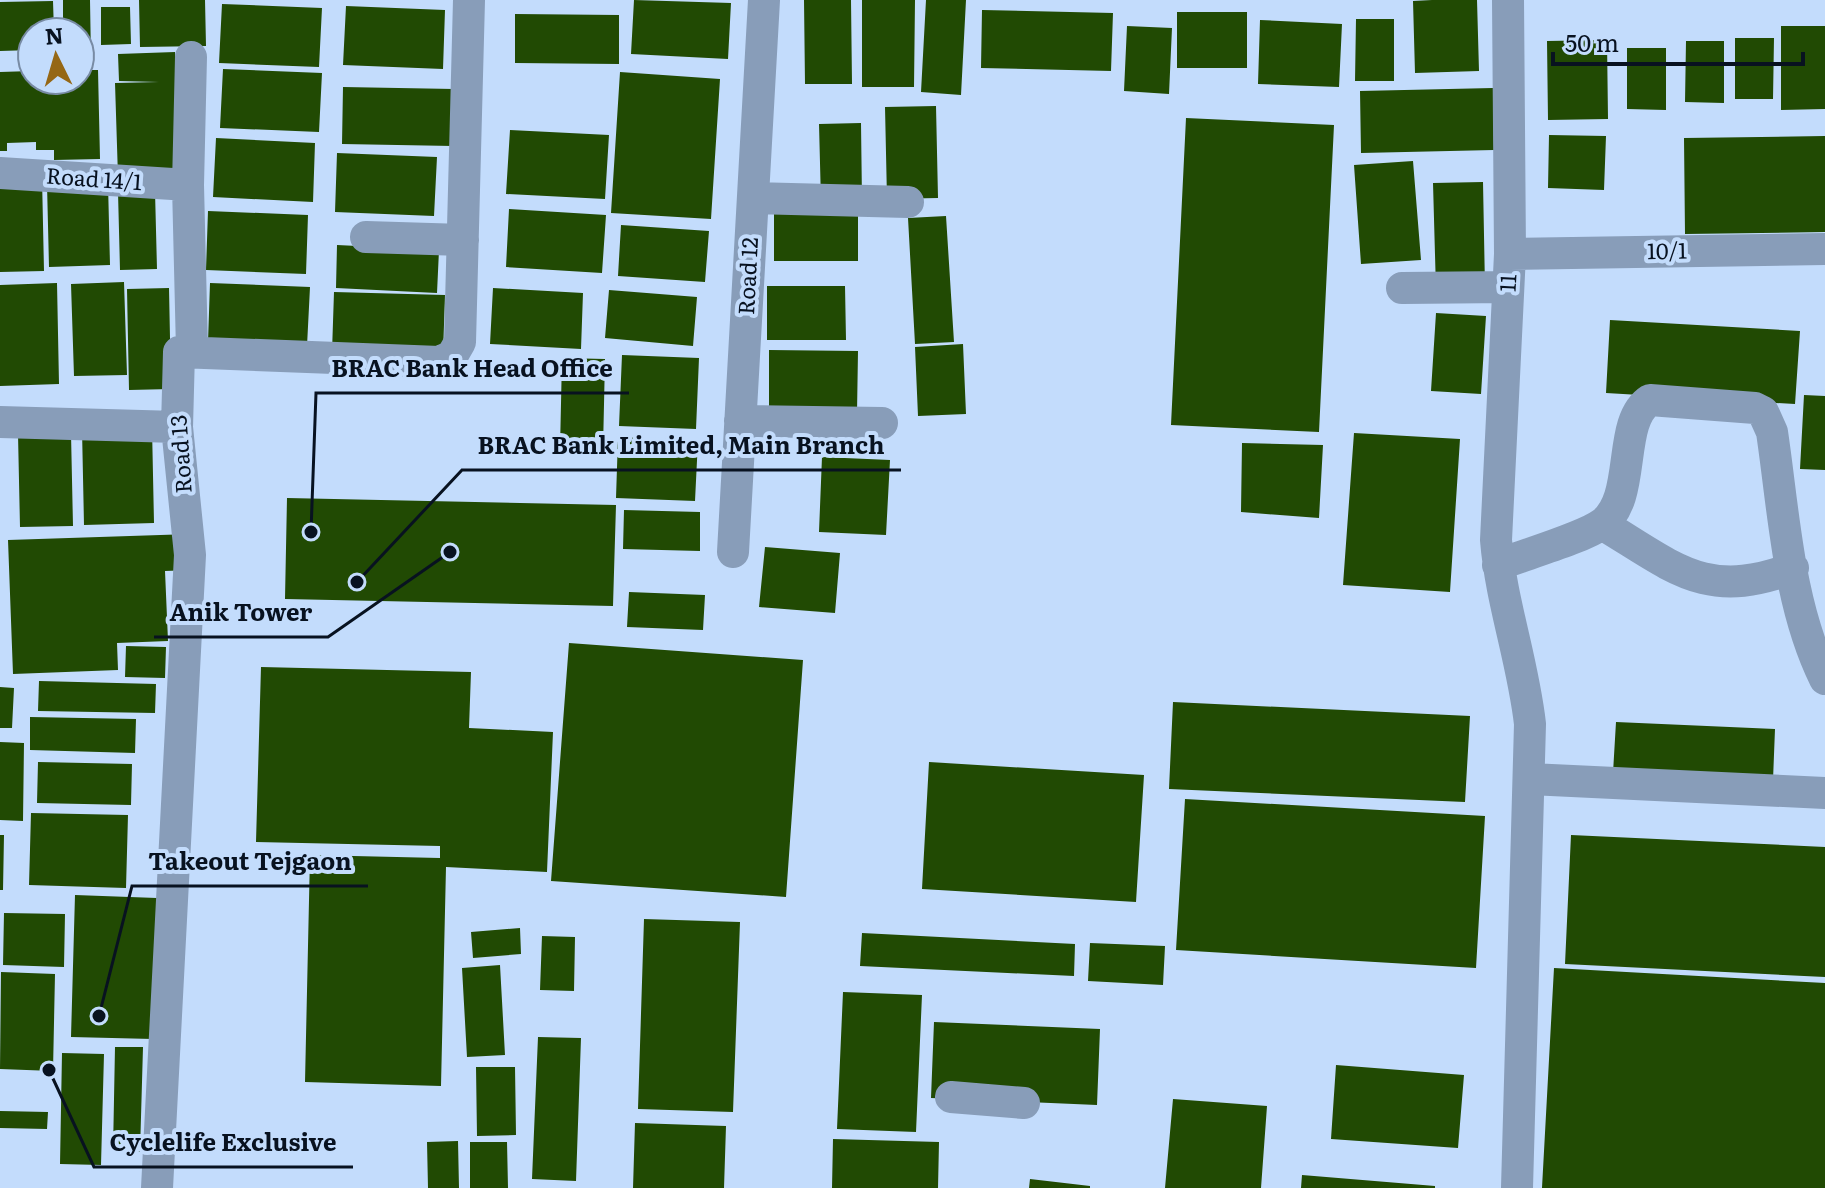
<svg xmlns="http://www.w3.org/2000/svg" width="1825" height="1188" font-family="Literata,serif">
<rect width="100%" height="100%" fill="#c3dcfc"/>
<path fill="#214a03" d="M63 0H90L91 59 80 60V32H63Z
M139 0H205L206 46 140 47Z
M634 0 731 3 728 59 631 54Z
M804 0H851L852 84H805Z
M862 0H915L914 87H862Z
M926 0H966L961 95 921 92Z
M1432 0H1477L1479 71 1415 73 1413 1Z
M53 1 54 32H32V50L0 51V2Z
M222 4 322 8 319 67 219 63Z
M346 6 445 10 443 69 343 65Z
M101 7H130L131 44 101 45Z
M982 10 1113 13 1111 71 981 68Z
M1177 12H1247V68H1177Z
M515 14 619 15V64L515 63Z
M1356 19H1394V81H1355Z
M1260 20 1342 24 1339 87 1258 84Z
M1127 26 1172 28 1169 94 1124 91Z
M1781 26H1825V109L1781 110Z
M1735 38H1774L1773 99H1735Z
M1607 40 1608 119 1548 120 1547 41Z
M1686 41H1724V103L1685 102Z
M1627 48H1666V110L1627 109Z
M175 52 179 176 118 177 115 83 159 82 119 81 118 54Z
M223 69 322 73 319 132 220 128Z
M80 70H98L100 159 54 160V150H36V142L7 143V151H0V72L32 71V80H80Z
M620 72 720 79 711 219 611 213Z
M343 87 454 89 453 146 342 144Z
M1493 88 1494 150 1361 153 1360 91Z
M936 106 938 198 887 199 885 107Z
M1186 118 1334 125 1319 432 1171 425Z
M861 123 862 201 821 202 819 124Z
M510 130 609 135 605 199 506 194Z
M1549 135 1606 136 1604 190 1548 188Z
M1825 136V232L1685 234 1684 138Z
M216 138 315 143 313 202 213 197Z
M337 153 437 157 434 216 335 212Z
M1413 161 1421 260 1361 264 1354 165Z
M42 177 44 271 0 272V178Z
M1483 182 1485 288 1436 290 1433 183Z
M108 183 110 265 49 267 47 184Z
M155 191 157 269 120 270 118 192Z
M509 209 606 215 602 273 506 267Z
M208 211 308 215 306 274 206 270Z
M774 213H858V261H774Z
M946 216 954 342 915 344 908 218Z
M621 225 709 231 705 282 618 276Z
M337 245 439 250 437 293 336 288Z
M124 282 127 375 74 376 71 284Z
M57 283 59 384 0 386V285Z
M210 283 310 287 307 346 208 342Z
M767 286H845L846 340H767Z
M169 288 171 389 129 390 127 289Z
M493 288 583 293 581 349 490 344Z
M609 290 697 297 693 346 605 338Z
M334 292 445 295 443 354 332 352Z
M1436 313 1486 316 1481 394 1431 391Z
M1610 320 1800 331 1795 404 1606 393Z
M963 344 966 414 918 416 915 347Z
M769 350 858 351 857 413 769 412Z
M622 355 699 358 696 429 619 426Z
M562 358 605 359 603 449H560Z
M1804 395 1825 396V470L1800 469Z
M152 427 154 523 84 525 82 429Z
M71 433 73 526 20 527 18 434Z
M1354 433 1460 439 1450 592 1343 585Z
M618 437 698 440 695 501 616 498Z
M1242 443 1323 445 1319 518 1241 512Z
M822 457 890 460 886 535 819 532Z
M287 498 616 505 613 606 285 599Z
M624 510 700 512V551L623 549Z
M191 534 192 570 165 571 168 641 117 643 118 670 13 674 8 540Z
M765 547 840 553 835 613 759 607Z
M629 592 705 595 703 630 627 627Z
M569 643 803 660 786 897 551 881Z
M126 646 166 647 165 678 125 677Z
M261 667 471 672 469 728 553 732 547 872 446 867 441 1086 305 1082 310 855 440 858V846L256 842Z
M39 681 156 684 155 713 38 711Z
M0 687 14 688 12 728H0Z
M1173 702 1470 716 1465 802 1169 789Z
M30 717 136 719 135 753 30 750Z
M1616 722 1775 729 1773 780 1613 773Z
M0 742 24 743 23 821 0 820Z
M38 762 132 764 131 805 37 803Z
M929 762 1144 775 1136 902 922 889Z
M1185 799 1485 816 1476 968 1176 950Z
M31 813 128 815 126 888 29 885Z
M0 835H4L3 890H0Z
M1571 835 1825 847V977L1565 964Z
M75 895 157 898 153 1039 71 1037Z
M4 913 65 914 64 967 3 965Z
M644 919 740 922 733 1112 638 1109Z
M520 928 521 954 473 958 471 932Z
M862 933 1075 944 1074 976 860 966Z
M542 936 575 937 574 991 540 990Z
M1090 943 1165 946 1163 985 1088 981Z
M500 965 505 1055 467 1057 462 968Z
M1554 968 1825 983V1188H1542Z
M1 972 55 974 53 1071 0 1069Z
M843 992 922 995 916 1132 837 1129Z
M934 1022 1100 1029 1097 1105 931 1098Z
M538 1037 581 1038 576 1181 532 1179Z
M115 1047H143L140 1152 113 1151Z
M62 1053 104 1054 101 1165 60 1164Z
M1336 1065 1464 1075 1458 1148 1331 1139Z
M476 1067H515L516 1135 477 1136Z
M1173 1099 1267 1106 1261 1188H1165Z
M0 1111 48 1112 47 1129 0 1128Z
M635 1123 726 1126 724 1188H633Z
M833 1139 939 1142 938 1188H832Z
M458 1141 459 1188H428L427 1142Z
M470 1142H507L508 1188H470Z
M1302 1175 1435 1186V1188H1301Z
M1030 1179 1090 1186V1188H1029Z"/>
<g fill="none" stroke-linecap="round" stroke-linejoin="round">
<path stroke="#889db9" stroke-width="32" d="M1508 0 1510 254 1496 540C1501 602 1523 661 1530 724L1517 1188
M191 57 188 185 192 350
M0 173 188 185
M753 198 908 202
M366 237 463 240
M1510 254 1825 249
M1402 288 1508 287
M740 421 882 423
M0 422 177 427
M1602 524C1675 568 1706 601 1793 568
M733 552 764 0
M1498 565C1523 555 1583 538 1602 524 1638 498 1616 422 1650 400L1755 408 1763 412 1772 432C1784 513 1788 604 1825 679
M1530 779 1825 793
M951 1097 1024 1103
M157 1188 190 555 177 427 179 352 439 362 452 356 460 342 469 0"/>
</g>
<g text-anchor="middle" stroke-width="8" stroke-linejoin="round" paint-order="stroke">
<g font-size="22" fill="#081220" stroke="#c3dcfc">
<text transform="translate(94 179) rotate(4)" y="8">Road 14/1</text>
<text transform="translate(1667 251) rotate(-1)" y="8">10/1</text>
<text transform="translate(748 276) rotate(-87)" y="8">Road 12</text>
<text transform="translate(1508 283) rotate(-87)" y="8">11</text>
<text transform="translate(181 454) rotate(-94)" y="8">Road 13</text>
</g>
</g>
<path fill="none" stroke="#081220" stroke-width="3" d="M311 532L316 393H629M357 582L462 470H901M450 552L328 637H154M99 1016L132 886H368M49 1070L94 1167H353"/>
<g fill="#081220" stroke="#c3dcfc" stroke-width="3">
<circle cx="311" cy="532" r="8"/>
<circle cx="357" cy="582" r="8"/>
<circle cx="450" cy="552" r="8"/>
<circle cx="99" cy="1016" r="8"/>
<circle cx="49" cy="1070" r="8"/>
</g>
<g font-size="24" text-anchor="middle" font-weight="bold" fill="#081220" stroke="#c3dcfc" stroke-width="8" stroke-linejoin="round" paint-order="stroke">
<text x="472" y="377">BRAC Bank Head Office</text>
<text x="681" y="454">BRAC Bank Limited, Main Branch</text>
<text x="241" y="621">Anik Tower</text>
<text x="250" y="870">Takeout Tejgaon</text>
<text x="223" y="1151">Cyclelife Exclusive</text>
</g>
<g transform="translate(56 56) rotate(355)"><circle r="38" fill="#c3dcfc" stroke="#788ba4" stroke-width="2"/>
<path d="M0-6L14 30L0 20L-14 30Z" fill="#956715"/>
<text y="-12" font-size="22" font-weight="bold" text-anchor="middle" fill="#081220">N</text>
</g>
<path d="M1553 52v12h250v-12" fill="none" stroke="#081220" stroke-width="4"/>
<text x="1565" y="52" font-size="24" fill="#081220" stroke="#c3dcfc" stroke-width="6" paint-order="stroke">50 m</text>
</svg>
